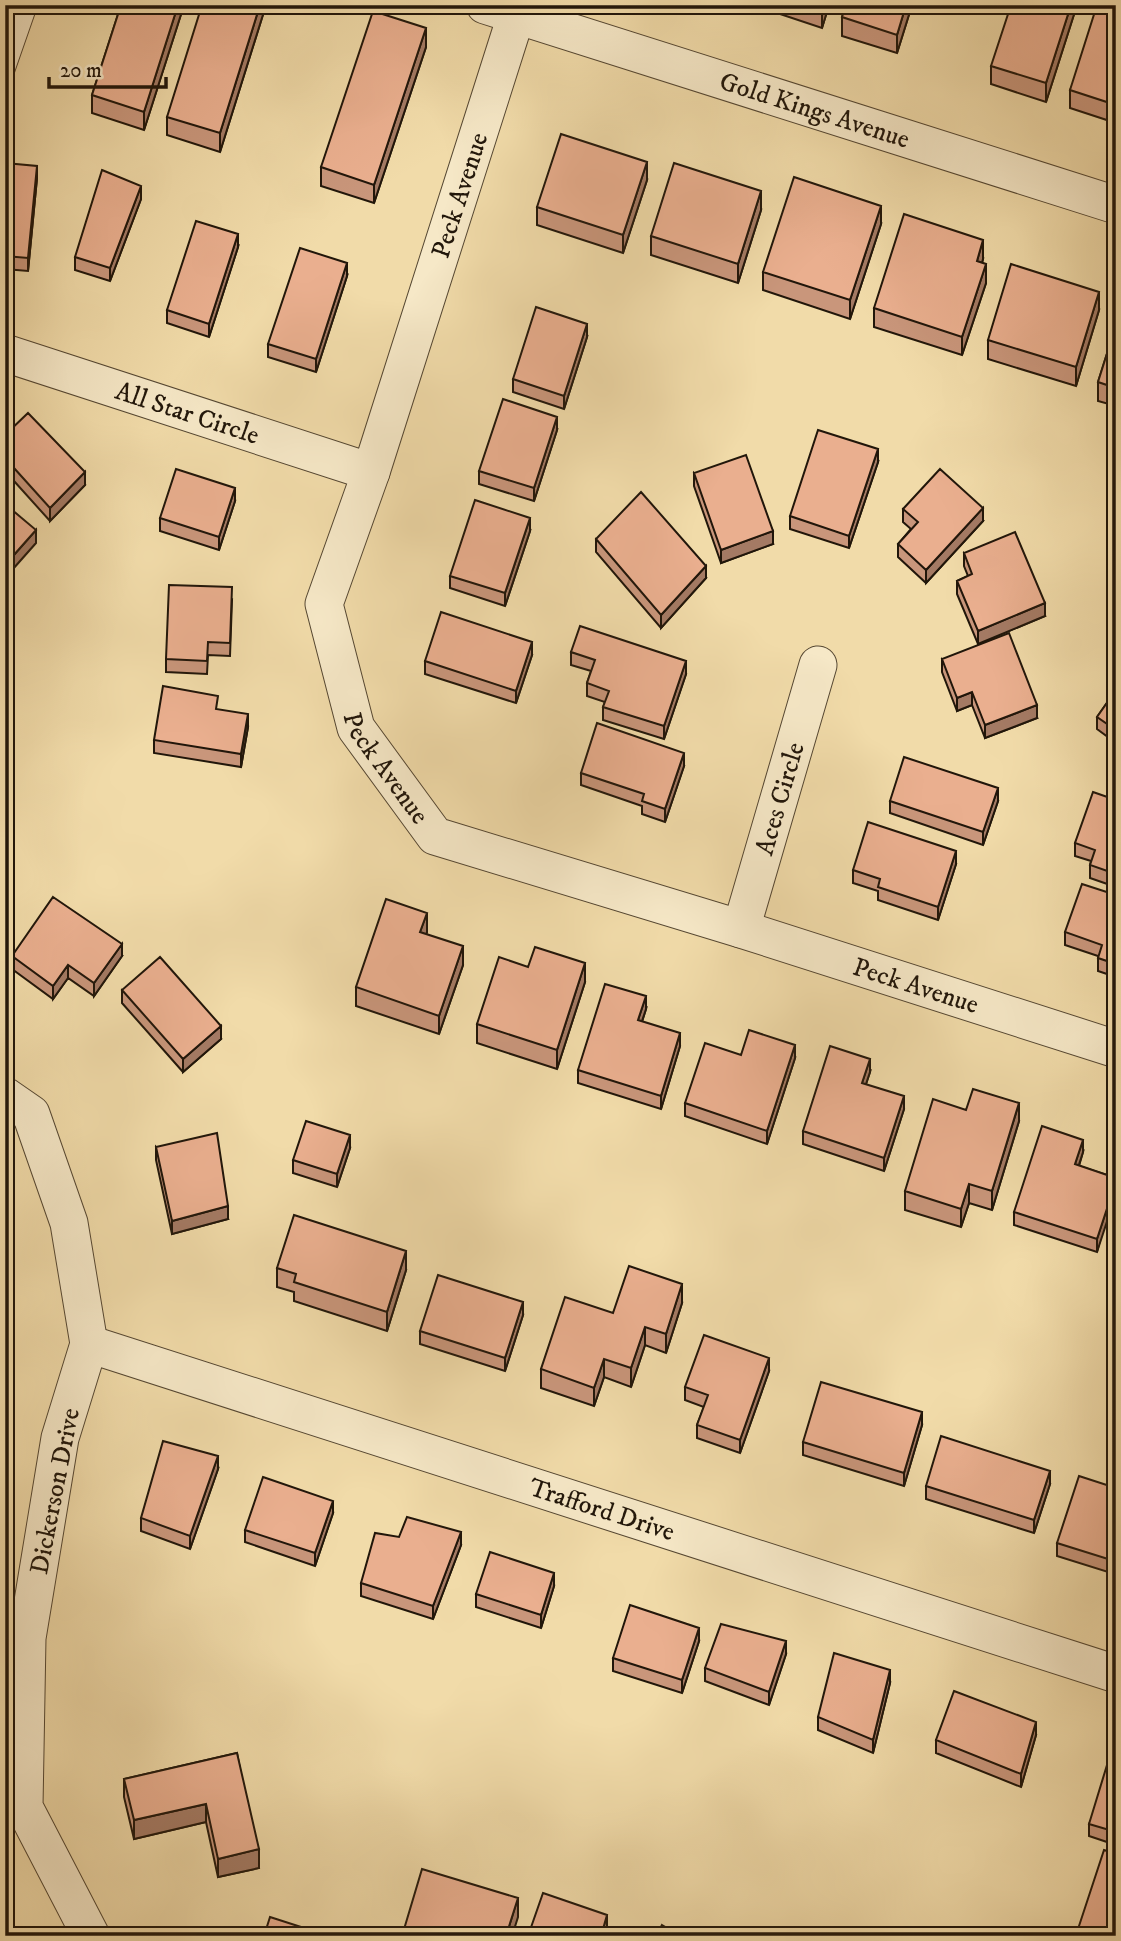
<svg xmlns="http://www.w3.org/2000/svg" width="1121" height="1941" font-family="'IM FELL DW Pica',serif">
<rect width="100%" height="100%" fill="#f1dba9"/>
<filter id="stains"><feTurbulence type="fractalNoise" baseFrequency=".00286" numOctaves="4"/><feColorMatrix values="0 0 0 0 .2 0 0 0 0 .09 0 0 0 0 .02 0 0 0 .5 -.17"/></filter>
<radialGradient id="worn" r=".72"><stop offset=".6" stop-color="#630" stop-opacity="0"/><stop offset="1" stop-color="#630" stop-opacity=".3"/></radialGradient>
<g fill="none" stroke-linecap="round" stroke-linejoin="round">
<g stroke="#554732" stroke-width="20">
<path id="lane" d="M5 71 28 5"/>
</g>
<g stroke="#554732" stroke-width="39">
<g id="street">
<path id="s1" d="M485 5 1116 205"/>
<path id="s2" d="M516 16 371 472 324 604 356 728 435 836 741 929 1116 1049"/>
<path id="s3" d="M5 353 371 472"/>
<path id="s4" d="M741 929 818 665"/>
<path d="M5 1096 31 1114 69 1223 89 1344 60 1438 27 1638 24 1807 91 1936"/>
<path id="s5" d="M89 1344 1116 1674"/>
</g>
</g>
<use href="#lane" stroke="#f6e8c7" stroke-width="18"/>
<use href="#street" stroke="#f6e8c7" stroke-width="37"/>
</g>
<path fill="#c9967b" stroke="#21160a" stroke-width="2" d="M121 5H184L144 130 92 113V95Z
M266 5 220 152 167 135V117Z
M768 5H829L822 28 768 10Z
M846 5H912L897 53 842 36V17Z
M1077 5 1046 102 991 84V66Z
M1116 5V123L1070 108V90Z
M426 47 374 203 321 186V167Z
M5 163 37 178 28 271 5 269Z
M647 180 623 253 537 225V207Z
M141 199 110 281 75 270V257Z
M761 210 738 283 651 255V236Z
M881 224 850 319 763 290V272Z
M238 247 209 337 167 323V310Z
M983 259 982 263 986 283 962 355 874 327V308Z
M347 276 316 372 268 357V344Z
M1099 310 1076 386 988 359V340Z
M1116 325V406L1098 401V382Z
M587 337 564 409 513 392V379Z
M557 430 534 501 479 484V471Z
M5 435 85 485 50 521 5 471Z
M878 462 849 548 790 529V516Z
M694 473 773 544 721 563 694 486Z
M235 501 219 550 160 531V518Z
M903 509 983 521 926 583 898 557V544L911 529 903 522Z
M530 531 505 606 450 588V576Z
M596 539 706 578 661 628 596 552Z
M964 553 1045 616 978 644 957 594V581L968 576 964 566Z
M232 600 230 656 208 655 207 674 166 672V659Z
M571 652 686 674 664 739 603 720V707L605 702 587 696V683L591 671 571 665Z
M532 655 516 703 425 674V661Z
M942 659 1037 718 985 738 972 705 957 711 942 672Z
M1116 690V743L1097 729V717Z
M248 727 241 767 154 753V740Z
M684 766 665 822 642 814V806L581 785V773Z
M1116 800V887L1090 878V865L1091 861 1075 856V843Z
M890 801H998L983 845 890 813Z
M956 864 938 920 878 900V891L853 883V870Z
M1116 895V977L1098 971V956L1065 945V932Z
M427 932 426 934 463 965 439 1034 356 1006V987Z
M12 956H122L94 996 68 978 53 999 12 969Z
M528 967 585 982 557 1069 477 1043V1024Z
M122 990 221 1039 183 1072 122 1003Z
M646 1009 642 1022 680 1046 661 1109 578 1083V1070Z
M795 1058 767 1144 685 1116V1103Z
M870 1072 866 1084 904 1109 884 1171 803 1144V1131Z
M966 1110 1019 1121 992 1210 969 1203 961 1227 905 1210V1191Z
M156 1147 228 1219 172 1234 156 1160Z
M350 1148 337 1187 293 1173V1160Z
M1083 1152 1079 1166 1116 1178 1097 1252 1014 1225V1212Z
M277 1268 406 1270 387 1331 294 1301V1292L277 1287Z
M682 1303 666 1353 645 1345 631 1387 604 1377 594 1406 541 1388V1369L613 1313Z
M523 1315 505 1371 420 1344V1331Z
M769 1371 740 1453 697 1438V1425L704 1407 685 1400V1387Z
M922 1425 904 1486 803 1455V1442Z
M218 1469 190 1549 141 1531V1518Z
M1050 1484 1034 1533 926 1499V1486Z
M1116 1488 1108 1572 1057 1556V1543Z
M333 1513 315 1566 245 1542V1530Z
M399 1537 461 1545 433 1619 361 1596V1583Z
M554 1586 541 1628 476 1607V1594Z
M699 1641 682 1693 613 1671V1658Z
M786 1654 769 1705 705 1681V1668Z
M890 1683 873 1753 818 1730V1717Z
M1036 1735 1021 1787 936 1753V1740Z
M237 1753 259 1868 218 1877 206 1822 134 1839 124 1797V1779Z
M1116 1768V1845L1089 1836V1824Z
M1078 1929 1116 1936H1078Z"/>
<path fill="#a47a64" stroke="#21160a" stroke-width="2" d="M178 5H184L144 130V112Z
M260 5H266L220 152V133Z
M823 5H829L822 28V9Z
M906 5H912L897 53V35Z
M1071 5H1077L1046 102V83Z
M426 28V47L374 203V185Z
M647 162V180L623 253V235Z
M37 166V178L28 271V258Z
M141 186V199L110 281V268Z
M761 191V210L738 283V264Z
M881 206V224L850 319V300Z
M238 234V247L209 337V324Z
M983 240V259L977 280V261Z
M347 263V276L316 372V359Z
M986 264V283L962 355V337Z
M1099 292V310L1076 386V367Z
M587 324V337L564 409V396Z
M557 417V430L534 501V488Z
M878 449V462L849 548V536Z
M85 472V485L50 521V508Z
M235 488V501L219 550V537Z
M983 508V521L926 583V570Z
M530 518V531L505 606V593Z
M36 530V543L5 578V565Z
M773 531V544L721 563V550Z
M706 566V578L661 628V615Z
M1045 603V616L978 644V631Z
M532 642V655L516 703V691Z
M686 661V674L664 739V726Z
M972 692V705L957 711V698Z
M1037 705V718L985 738V725Z
M248 714V727L241 767V754Z
M684 753V766L665 822V809Z
M998 788V801L983 845V832Z
M956 851V864L938 920V907Z
M427 913V932L420 951V932Z
M122 944V956L94 996V983Z
M463 946V965L439 1034V1016Z
M585 963V982L557 1069V1050Z
M68 965V978L53 999V986Z
M646 996V1009L638 1033V1020Z
M221 1026V1039L183 1072V1059Z
M680 1033V1046L661 1109V1096Z
M795 1045V1058L767 1144V1131Z
M870 1059V1072L862 1096V1083Z
M904 1096V1109L884 1171V1158Z
M1019 1103V1121L992 1210V1191Z
M350 1135V1148L337 1187V1174Z
M1083 1140V1152L1075 1177V1164Z
M1116 1181V1194L1097 1252V1239Z
M969 1184V1203L961 1227V1209Z
M228 1206V1219L172 1234V1221Z
M406 1251V1270L387 1331V1312Z
M682 1284V1303L666 1353V1334Z
M523 1302V1315L505 1371V1358Z
M645 1327V1345L631 1387V1368Z
M769 1358V1371L740 1453V1440Z
M604 1359V1377L594 1406V1388Z
M922 1412V1425L904 1486V1473Z
M218 1456V1469L190 1549V1536Z
M1050 1471V1484L1034 1533V1520Z
M333 1501V1513L315 1566V1553Z
M461 1532V1545L433 1619V1606Z
M1116 1534V1547L1108 1572V1559Z
M554 1573V1586L541 1628V1615Z
M699 1628V1641L682 1693V1680Z
M786 1641V1654L769 1705V1692Z
M890 1670V1683L873 1753V1740Z
M1036 1722V1735L1021 1787V1774Z
M206 1804V1822L134 1839V1820Z
M259 1849V1868L218 1877V1859Z
M518 1898V1917L512 1936H506Z
M607 1915V1928L605 1936H601Z"/>
<path fill="#eaaf8f" stroke="#21160a" stroke-width="2" d="M121 5H178L144 112 92 95Z
M202 5H260L220 133 167 117Z
M810 5H823L822 9Z
M846 5H906L897 35 842 17Z
M1011 5H1071L1046 83 991 66Z
M1097 5H1116V105L1070 90Z
M373 11 426 28 374 185 321 167Z
M561 134 647 162 623 235 537 207Z
M5 163 37 166 28 258 5 256Z
M674 163 761 191 738 264 651 236Z
M102 170 141 186 110 268 75 257Z
M794 177 881 206 850 300 763 272Z
M904 214 983 240 977 261 986 264 962 337 874 308Z
M196 221 238 234 209 324 167 310Z
M300 248 347 263 316 359 268 344Z
M1011 264 1099 292 1076 367 988 340Z
M536 307 587 324 564 396 513 379Z
M1116 325V388L1098 382Z
M503 399 557 417 534 488 479 471Z
M28 413 85 472 50 508 5 458V435Z
M818 430 878 449 849 536 790 516Z
M746 455 773 531 721 550 694 473Z
M176 469 235 488 219 537 160 518Z
M940 469 983 508 926 570 898 544 918 522 903 509Z
M641 492 706 566 661 615 596 539Z
M475 500 530 518 505 593 450 576Z
M5 504 36 530 5 565Z
M1015 532 1045 603 978 631 957 581 972 574 964 553Z
M169 585 232 587 230 643 208 642 207 661 166 659Z
M441 612 532 642 516 691 425 661Z
M580 626 686 661 664 726 603 707 609 691 587 683 595 660 571 652Z
M1009 633 1037 705 985 725 972 692 957 698 942 659Z
M163 686 218 696 216 709 248 714 241 754 154 740Z
M1116 690V730L1097 717Z
M597 723 684 753 665 809 642 801 644 794 581 773Z
M904 757 998 788 983 832 890 801Z
M1093 792 1116 800V874L1090 865 1095 850 1075 843Z
M868 822 956 851 938 907 878 887 880 879 853 870Z
M1082 884 1116 895V964L1098 958 1102 945 1065 932Z
M53 897 122 944 94 983 68 965 53 986 12 956Z
M386 899 427 913 420 932 463 946 439 1016 356 987Z
M535 947 585 963 557 1050 477 1024 499 957 528 967Z
M160 957 221 1026 183 1059 122 990Z
M605 984 646 996 638 1020 680 1033 661 1096 578 1070Z
M749 1030 795 1045 767 1131 685 1103 705 1043 741 1055Z
M830 1046 870 1059 862 1083 904 1096 884 1158 803 1131Z
M973 1089 1019 1103 992 1191 969 1184 961 1209 905 1191 933 1099 966 1110Z
M306 1121 350 1135 337 1174 293 1160Z
M1042 1126 1083 1140 1075 1164 1116 1178V1181L1097 1239 1014 1212Z
M217 1133 228 1206 172 1221 156 1147Z
M294 1215 406 1251 387 1312 294 1282 296 1274 277 1268Z
M629 1266 682 1284 666 1334 645 1327 631 1368 604 1359 594 1388 541 1369 565 1297 613 1313Z
M438 1275 523 1302 505 1358 420 1331Z
M704 1335 769 1358 740 1440 697 1425 708 1395 685 1387Z
M821 1382 922 1412 904 1473 803 1442Z
M941 1436 1050 1471 1034 1520 926 1486Z
M163 1441 218 1456 190 1536 141 1518Z
M1079 1476 1116 1488V1534L1108 1559 1057 1543Z
M263 1477 333 1501 315 1553 245 1530Z
M407 1517 461 1532 433 1606 361 1583 375 1533 399 1537Z
M490 1552 554 1573 541 1615 476 1594Z
M630 1605 699 1628 682 1680 613 1658Z
M721 1624 786 1641 769 1692 705 1668Z
M834 1653 890 1670 873 1740 818 1717Z
M954 1691 1036 1722 1021 1774 936 1740Z
M237 1753 259 1849 218 1859 206 1804 134 1820 124 1779Z
M1107 1765 1116 1768V1832L1089 1824Z
M1104 1850 1116 1854V1936H1099L1078 1929Z
M422 1869 518 1898 506 1936H402Z
M543 1893 607 1915 601 1936H528Z
M270 1917 329 1936H264Z
M662 1925 681 1936H656Z"/>
<g text-anchor="middle" stroke-width="6" stroke-linejoin="round" paint-order="stroke">
<g font-size="26" fill="#21160a" stroke="#f6e8c7">
<text dy="9" stroke="none"><textPath href="#s1" startOffset="346">Gold Kings Avenue</textPath></text>
<text transform="translate(459 195) rotate(-72)" y="9">Peck Avenue</text>
<text dy="9" stroke="none"><textPath href="#s3" startOffset="192">All Star Circle</textPath></text>
<text dy="9" stroke="none"><textPath href="#s2" startOffset="796">Peck Avenue</textPath></text>
<text dy="9" stroke="none"><textPath href="#s4" startOffset="136">Aces Circle</textPath></text>
<text dy="9" stroke="none"><textPath href="#s2" startOffset="1384">Peck Avenue</textPath></text>
<text transform="translate(54 1491) rotate(-79)" y="9">Dickerson Drive</text>
<text dy="9" stroke="none"><textPath href="#s5" startOffset="539">Trafford Drive</textPath></text>
</g>
</g>
<rect width="1121" height="1941" fill="none" stroke="#f1dba9" stroke-width="28"/>
<rect x="7" y="7" width="1107" height="1927" fill="none" stroke="#21160a" stroke-width="3.5"/>
<rect x="14" y="14" width="1093" height="1913" fill="none" stroke="#21160a" stroke-width="2"/>
<path d="M49 77v10h117v-10" fill="none" stroke="#21160a" stroke-width="3.5"/>
<text x="60" y="77" font-size="21" fill="#21160a" stroke="#f6e8c7" stroke-width="5" paint-order="stroke">20 m</text>
<rect width="100%" height="100%" filter="url(#stains)"/>
<rect width="100%" height="100%" fill="url(#worn)"/>
</svg>
